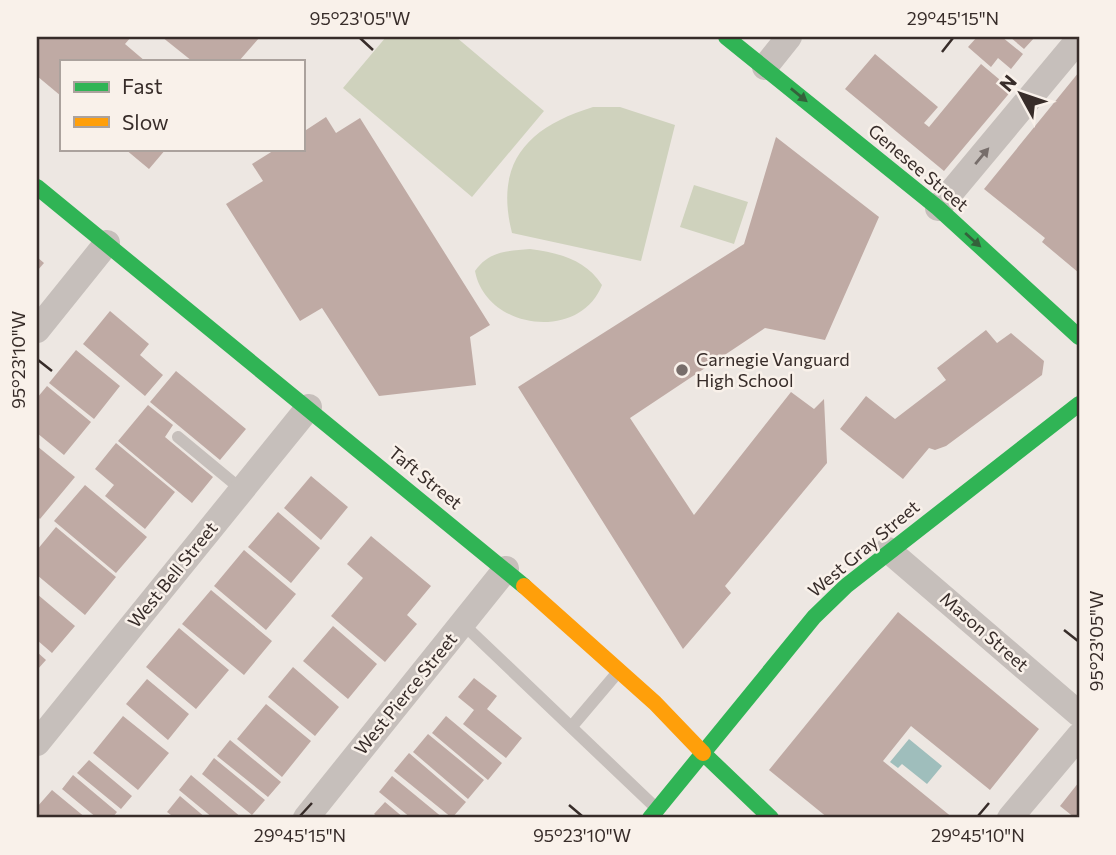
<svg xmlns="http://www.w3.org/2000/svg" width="1116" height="855" font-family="Commissioner,sans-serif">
<rect width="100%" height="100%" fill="#ede7e2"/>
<path fill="#cfd2bd" d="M386 37H456L544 111 472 197 343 88Z
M593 107H620L675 125 641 261 512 233C494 162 528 127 593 107Z
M694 185 748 202 734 244 680 227Z
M530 249C559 253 585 259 602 285 580 342 486 330 475 271 489 251 507 251 530 249Z"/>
<path fill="#9fbebc" d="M909 739 942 766 927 784 902 764 898 768 890 762Z"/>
<path fill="#bfaaa4" d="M37 37H131L125 44 145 61H61V96L37 76Z
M162 37H260L239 61H192Z
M977 37H1002L1023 54 1011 69 998 58 991 67 968 47Z
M1010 37H1035L1024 49Z
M875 54 938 107 924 123 929 127 981 64 1012 90 944 171 845 89Z
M1079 72V273L1042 242 1045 238 984 189Z
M326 117 336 133 360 118 490 325 470 337 476 385 379 396 322 308 300 321 226 204 263 181 252 164 276 149H303V132Z
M776 137 879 217 825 340 765 328 630 418 694 515 791 392 814 409 824 399 827 463 725 586 731 593 683 649 518 387 744 244Z
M125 149H166L149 169Z
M37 257 44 263 37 271Z
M110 311 149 344 140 355 163 375 145 396 83 344Z
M986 330 997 343 1011 333 1044 361 1042 375 946 446 935 450 929 448 903 479 840 429 866 396 895 419 946 380 937 368Z
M76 350 120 386 94 419 49 383Z
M176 371 246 429 220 460 150 402Z
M47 386 91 422 64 455 37 433V398Z
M148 405 173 425 165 437 213 477 192 503 118 441Z
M116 443 175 492 145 529 105 496 114 485 95 469Z
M37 446 75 477 40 519 37 516Z
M311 476 348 507 321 540 284 508Z
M85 485 147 537 116 573 54 521Z
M278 512 320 548 291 583 248 547Z
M56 527 116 577 85 615 37 575V550Z
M371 536 431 586 407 615 417 624 385 662 331 616 363 578 347 564Z
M244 550 296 594 266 630 214 586Z
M211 590 272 641 244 675 182 624Z
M37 594 75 626 52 653 37 640Z
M898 612 1039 729 990 790 911 726 883 761 953 818H828L769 770Z
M333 626 377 664 348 699 303 661Z
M179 628 229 670 196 709 146 667Z
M37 652 46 660 37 670Z
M293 667 339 707 315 736 268 697Z
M474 678 497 696 487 709 522 738 506 758 463 724 474 710 458 697Z
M147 679 189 714 168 740 126 704Z
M266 704 311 741 282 777 237 739Z
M123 716 169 753 138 790 93 753Z
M446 716 502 763 488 780 432 733Z
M428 734 484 780 468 799 413 752Z
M230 740 281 782 268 797 217 756Z
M409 753 466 802 452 818 394 771Z
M214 758 265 800 252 815 202 774Z
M89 760 132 796 121 809 77 773Z
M73 775 117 812 112 818H97L62 789Z
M191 775 242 818H213L179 790Z
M392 776 443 818H411L379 792Z
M1079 782V818H1075L1060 806Z
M52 790 86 818H37V807Z
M180 796 206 818H175L167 812Z
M385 802 404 818H379L374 814Z"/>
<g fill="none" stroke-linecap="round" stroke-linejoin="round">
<path stroke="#c6bfbb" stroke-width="12" d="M178 437 242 490
M463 624 655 807
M573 725 618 672"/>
<path stroke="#c6bfbb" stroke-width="26" d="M765 67 789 37
M938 208 1079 39
M37 330 107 243
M888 550 1079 714
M37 743 309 407
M306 818 506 569
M1010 818 1079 736"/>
<path stroke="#30b455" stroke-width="16" d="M726 37 938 208 1079 337
M37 187 524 586
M703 753 771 818
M650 818 814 617 846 586 1079 404"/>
<path stroke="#ff9f0a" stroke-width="16" d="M524 586 655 703 703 753"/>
</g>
<defs><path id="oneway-solid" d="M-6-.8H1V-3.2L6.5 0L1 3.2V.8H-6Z" transform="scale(1.75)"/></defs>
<g fill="#34623b">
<use href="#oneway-solid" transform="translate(799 95) rotate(39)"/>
<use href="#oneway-solid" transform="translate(973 240) rotate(42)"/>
</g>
<use fill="#776e6b" href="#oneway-solid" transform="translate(982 156) rotate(-50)"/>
<path fill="none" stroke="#372c29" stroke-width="2.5" d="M360 38 373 50M942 52 953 38M38 360 52 371M1064 630 1078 641M569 805 582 816M300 816 312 803M978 816 989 803"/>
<circle fill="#776d6a" stroke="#f9f1ea" stroke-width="2.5" cx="682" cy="370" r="7"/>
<g text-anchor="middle" stroke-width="5" stroke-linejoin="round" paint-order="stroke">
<g font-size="18" fill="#372c29" stroke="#f9f1ea">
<text transform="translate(918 168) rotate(40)" y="6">Genesee Street</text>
<text transform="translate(425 478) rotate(39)" y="6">Taft Street</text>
<text transform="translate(864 549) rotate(-40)" y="6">West Gray Street</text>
<text transform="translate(173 575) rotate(-51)" y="6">West Bell Street</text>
<text transform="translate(984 632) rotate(41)" y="6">Mason Street</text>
<text transform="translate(406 694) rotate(-51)" y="6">West Pierce Street</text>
</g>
<g font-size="18" fill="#372c29" stroke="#f9f1ea" text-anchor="start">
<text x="696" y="366">Carnegie Vanguard<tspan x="696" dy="21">High School</tspan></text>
</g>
</g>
<rect width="1116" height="855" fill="none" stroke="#f9f1ea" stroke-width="77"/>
<rect x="60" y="60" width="245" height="91" fill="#f9f1ea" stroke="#aba29d" stroke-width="2"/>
<rect x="74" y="82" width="35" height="10" fill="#30b455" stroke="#aba29d" stroke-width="2"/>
<text x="122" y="94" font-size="21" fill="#372c29">Fast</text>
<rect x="74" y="117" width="35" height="10" fill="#ff9f0a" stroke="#aba29d" stroke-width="2"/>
<text x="122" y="130" font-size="21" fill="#372c29">Slow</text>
<g transform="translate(1021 94) rotate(310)" stroke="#f9f1ea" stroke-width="5" paint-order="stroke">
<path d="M0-5L12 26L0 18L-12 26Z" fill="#372c29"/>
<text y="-10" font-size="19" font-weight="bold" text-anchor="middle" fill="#372c29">N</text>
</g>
<rect x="38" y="38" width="1040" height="778" fill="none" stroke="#372c29" stroke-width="2.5"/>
<g font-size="18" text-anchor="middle" fill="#372c29">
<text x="360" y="25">95°23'05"W</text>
<text x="953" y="25">29°45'15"N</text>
<text transform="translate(19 360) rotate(-90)" y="6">95°23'10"W</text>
<text transform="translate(1097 641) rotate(-90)" y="6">95°23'05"W</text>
<text x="300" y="842">29°45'15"N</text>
<text x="582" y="842">95°23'10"W</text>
<text x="978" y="842">29°45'10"N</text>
</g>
</svg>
